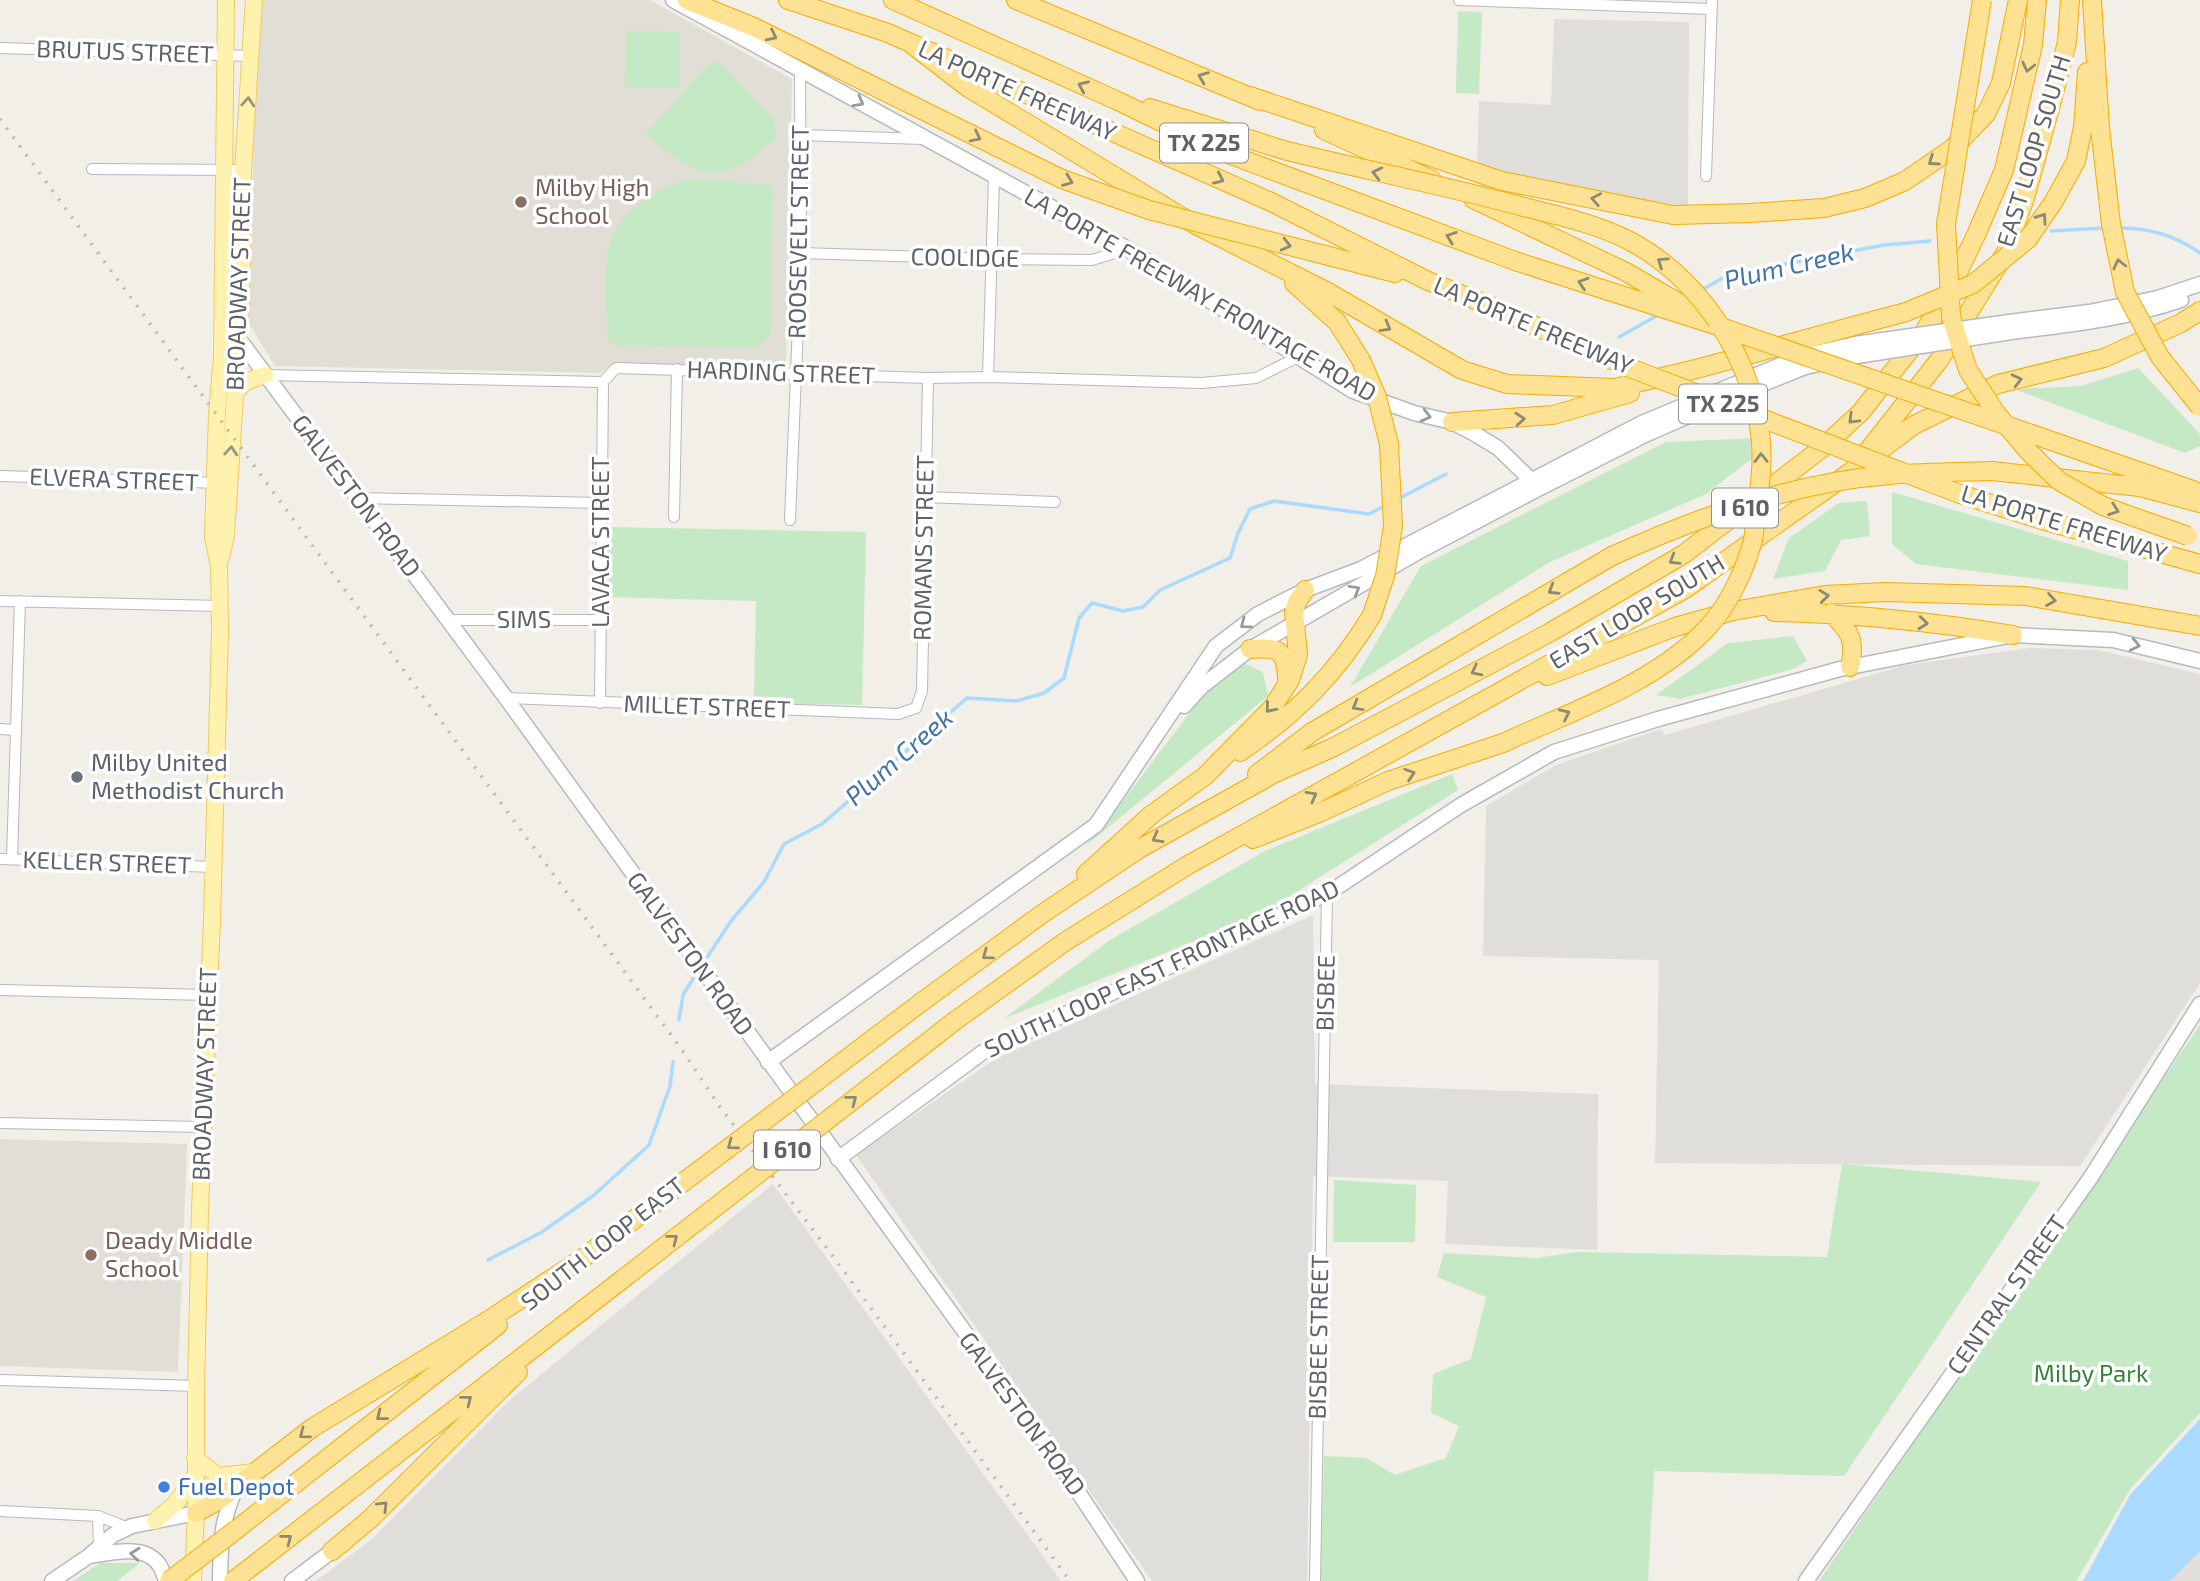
<svg xmlns="http://www.w3.org/2000/svg" width="2200" height="1581" font-family="'Exo 2',sans-serif">
<rect width="100%" height="100%" fill="#f1efe8"/>
<path fill="#e0deda" d="M1554 19 1689 22 1688 206 1623 199 1546 184 1477 163 1479 101 1551 105Z
M2030 648 2098 650 2200 674V983L2080 1166 1655 1163 1659 960 1483 956 1486 806 1556 765 1661 729 1665 735 1906 665Z
M1313 915 1315 1084 1598 1094 1597 1250 1445 1244 1448 1181 1313 1176 1307 1581H1152L856 1155 997 1058Z
M773 1184 1061 1581H316L372 1539 510 1400Z
M2200 1551V1581H2170Z"/>
<path fill="#e1ded6" d="M257 0H650L792 79 786 369 615 364 600 373 275 366 249 324Z
M0 1139 187 1144 178 1372 0 1366Z"/>
<path fill="#c5e8c5" d="M1458 11 1482 12 1479 94 1456 93Z
M626 31 680 32V88H625Z
M711 62H720L774 120 776 138C721 188 699 182 646 133Z
M695 179 773 185 771 335 757 348 615 345 607 339C607 314 603 282 607 257 614 213 654 186 695 179Z
M2138 368 2200 434V446L2185 453 2014 389 2081 386Z
M1760 438 1755 456 1706 494 1550 562 1350 687 1421 566 1666 442Z
M1892 492 2128 561V590L1916 564 1892 544Z
M1867 501 1870 536 1841 540 1825 571 1773 579 1789 538 1839 503Z
M608 527 866 532 862 705 754 703 756 601 607 597Z
M1793 636 1807 661 1793 669 1680 699 1656 695 1728 643Z
M1244 663 1263 672 1268 696 1083 848 1125 798 1204 694Z
M1452 774 1458 790 1263 913 1003 1019 1110 940 1265 851Z
M2200 1025V1413L2131 1488 2076 1581H1819Z
M1842 1164 2041 1182 1844 1476 1654 1471 1648 1581H1320L1324 1456 1366 1458 1395 1475 1446 1458 1459 1426 1431 1413 1433 1374 1471 1359 1486 1297 1437 1277 1444 1253 1536 1258 1577 1252 1827 1257Z
M1334 1180 1416 1185 1415 1242H1333Z
M100 1563H140L117 1581H73Z"/>
<path fill="#aadaff" d="M2200 1419V1551L2170 1581H2083L2130 1495Z"/>
<g fill="none" stroke-linecap="round" stroke-linejoin="round">
<path stroke="#aadaff" stroke-width="3.5" d="M2116 228C2147 227 2175 235 2200 253
M2051 231 2105 228
M1700 291 1728 275 1884 245 1930 241
M1619 337 1660 314
M1396 500 1446 474
M702 965 731 921 764 882 784 844 822 824 967 698 1016 701 1044 693 1064 678 1079 618 1092 603 1123 611 1143 607 1160 590 1230 558 1238 533 1250 509 1274 501 1369 514 1386 505
M679 1020 683 995 698 971
M488 1260 542 1232 594 1195 649 1145 670 1086 673 1062"/>
<g stroke="#b5b8bc" stroke-width="12">
<path id="street" d="M1459 0 1711 9
M0 48 250 56
M802 135 923 139
M92 169 243 170
M1706 176 1712 0
M801 253 990 259 1092 260 1128 249
M265 375 603 382 616 368 928 378 988 377 1202 383 1256 378 1298 357
M988 377 994 176
M0 476 220 483
M925 497 1055 502
M358 498 601 503
M674 517 677 369
M790 520 801 253 800 70
M0 601 220 606
M447 620H601
M506 698 898 714 916 708 922 691 928 378
M600 703 603 382
M0 729 16 730
M0 859 213 867
M12 859 20 601
M0 990 208 995
M0 1123 203 1127
M0 1380 196 1386
M0 1511 98 1516 128 1528
M98 1516 99 1547
M1315 1581 1327 894"/>
</g>
<g stroke="#b6babf" stroke-width="17">
<path id="secondary" d="M673 0 1128 249 1353 391 1414 413 1452 422 1475 434 1498 448 1530 479 1536 490
M2009 322 2089 312 2158 298 2200 284
M2011 332C2068 325 2126 319 2181 300
M239 339 506 698 1051 1451 1137 1581
M1184 706 1201 687 1250 649 1420 551 1536 490 1647 434 1748 390 1805 367 1857 356
M768 1062 1096 825 1216 646 1258 614 1305 590 1361 569 1642 423 1802 356 1855 344
M838 1159 983 1052 1327 894 1461 805 1554 752 1658 719 1840 669 2013 635 2113 640 2200 661
M89 1556C106 1554 136 1546 151 1557 160 1562 163 1572 166 1581
M52 1581 89 1556 113 1535 132 1526 196 1513
M220 1581C221 1541 220 1525 236 1488
M292 1581 332 1551
M1806 1581 2091 1177 2200 1004"/>
</g>
<g stroke="#f2c960" stroke-width="18">
<path id="primary" d="M236 392 245 382 265 375
M221 558 226 535 241 303 243 170 254 0
M195 1458 218 1476 255 1472
M155 1521 176 1503 196 1475
M193 1581 196 1513V1386L200 1210 212 920 220 631 219 567 213 536 217 414 222 356 226 0"/>
</g>
<g stroke="#f9ab00" stroke-width="20">
<path id="highway" d="M687 0 754 27 1007 152
M788 0 888 33 1269 201 1428 281 1490 306
M893 0 1118 101 1223 152 1515 261 1718 326
M1016 0 1260 101
M2092 0 2100 128
M910 43 967 87 1192 223 1328 292 1462 370 1507 384 1615 388 1700 368 1861 324
M1250 96 1502 181 1673 215 1750 213 1824 208 1865 198 1905 181 1953 148 1986 114 2001 83 2018 0
M1150 108 1287 151
M2083 127 2087 72
M1324 130 1432 180
M1473 199 1626 272 1691 310
M1321 254 1395 273
M1294 283 1337 322 1361 360
M1452 422 1553 415 1630 393
M2046 439 2193 490
M1389 444 1393 526
M1871 457 1914 425 1998 384 2104 358 2181 323 2200 311
M1992 471 2140 487 2200 503
M1960 494 2042 520 2200 564
M1774 612C1854 614 1934 622 2013 635
M1831 613C1850 631 1856 640 1850 667
M1250 649C1278 647 1286 649 1287 679
M1547 676 1675 627 1733 611 1825 595 1885 592 2026 596 2200 626
M1240 752C1296 714 1337 673 1372 615
M1257 774 1312 732 1612 556
M1253 839 1319 813 1388 781 1503 743
M1086 874 1151 815 1205 776 1272 708 1290 680 1298 655 1294 612 1297 602 1305 590
M923 1001 1042 914 1139 849 1275 773 1334 747 1549 633 1684 554 1822 448 1861 412 1924 332 1949 291 1976 235 2004 170 2033 45 2037 0
M956 1020 1066 941 1188 865 1685 589 1852 471 1940 359 2006 252 2025 198 2053 97 2067 42 2070 0
M196 1513 219 1500 312 1428 487 1321 583 1258
M237 1529 498 1325
M332 1551 370 1519 518 1372
M233 1581 619 1282"/>
</g>
<use href="#street" stroke="#fff" stroke-width="10"/>
<use href="#secondary" stroke="#fff" stroke-width="14"/>
<use href="#primary" stroke="#fff2af" stroke-width="16"/>
<use href="#highway" stroke="#fde293" stroke-width="18"/>
<path stroke="#b6b7b8" stroke-width="3.5" stroke-dasharray="2 9" stroke-linecap="butt" d="M0 119 682 1050 720 1107 838 1263 1070 1581"/>
<g stroke="#b6babf" stroke-width="17" stroke-linecap="butt">
<path id="secondary-bridge" d="M1855 344 2009 322
M1857 356 2011 332"/>
</g>
<g stroke="#f9ab00" stroke-width="20" stroke-linecap="butt">
<path id="highway-bridge" d="M1982 0 1946 224 1951 317 1968 370 1996 413 2028 451 2059 481 2103 506 2188 536
M2100 128 2111 224 2125 292 2160 357 2200 407
M1287 151C1366 170 1446 186 1524 207 1560 216 1597 224 1630 241 1702 280 1754 360 1761 442 1763 467 1759 491 1756 516 1754 526 1755 537 1751 547 1743 574 1728 605 1709 626 1657 683 1572 711 1503 743
M1007 152 1062 179 1149 210 1321 254
M1490 306 1630 368 1960 494
M1861 324 1906 312 1973 284 2028 239 2054 201 2076 161 2083 127
M1718 326 2046 439
M1361 360 1377 397 1389 444
M1612 556C1699 517 1793 482 1890 475 1924 472 1958 472 1992 471
M1372 615 1385 576 1393 526
M583 1258 923 1001
M619 1282 956 1020
M169 1581 237 1529"/>
</g>
<use href="#secondary-bridge" stroke="#fff" stroke-width="14"/>
<use href="#highway-bridge" stroke="#fde293" stroke-width="18"/>
</g>
<defs><path id="oneway-chevron" d="M-2-3.5L2.5 0L-2 3.5" fill="none" stroke-width="1.6" stroke-linecap="round" stroke-linejoin="round" transform="scale(1.75)"/></defs>
<g stroke="#8e8975">
<use href="#oneway-chevron" transform="translate(772 36) rotate(26)"/>
<use href="#oneway-chevron" transform="translate(2028 67) rotate(103)"/>
<use href="#oneway-chevron" transform="translate(1203 77) rotate(-158)"/>
<use href="#oneway-chevron" transform="translate(1083 86) rotate(-156)"/>
<use href="#oneway-chevron" transform="translate(976 137) rotate(26)"/>
<use href="#oneway-chevron" transform="translate(1933 161) rotate(145)"/>
<use href="#oneway-chevron" transform="translate(1377 173) rotate(-166)"/>
<use href="#oneway-chevron" transform="translate(1219 179) rotate(24)"/>
<use href="#oneway-chevron" transform="translate(1068 181) rotate(21)"/>
<use href="#oneway-chevron" transform="translate(1596 199) rotate(-169)"/>
<use href="#oneway-chevron" transform="translate(2042 218) rotate(-55)"/>
<use href="#oneway-chevron" transform="translate(1451 237) rotate(-160)"/>
<use href="#oneway-chevron" transform="translate(1286 245) rotate(14)"/>
<use href="#oneway-chevron" transform="translate(1662 262) rotate(-146)"/>
<use href="#oneway-chevron" transform="translate(2119 264) rotate(-103)"/>
<use href="#oneway-chevron" transform="translate(1583 283) rotate(-162)"/>
<use href="#oneway-chevron" transform="translate(1386 327) rotate(30)"/>
<use href="#oneway-chevron" transform="translate(2017 380) rotate(-14)"/>
<use href="#oneway-chevron" transform="translate(1520 419) rotate(-5)"/>
<use href="#oneway-chevron" transform="translate(1853 419) rotate(135)"/>
<use href="#oneway-chevron" transform="translate(1761 458) rotate(-91)"/>
<use href="#oneway-chevron" transform="translate(2114 510) rotate(20)"/>
<use href="#oneway-chevron" transform="translate(1674 560) rotate(149)"/>
<use href="#oneway-chevron" transform="translate(1553 590) rotate(149)"/>
<use href="#oneway-chevron" transform="translate(1824 596) rotate(-7)"/>
<use href="#oneway-chevron" transform="translate(2051 600) rotate(9)"/>
<use href="#oneway-chevron" transform="translate(1923 623) rotate(6)"/>
<use href="#oneway-chevron" transform="translate(1476 671) rotate(153)"/>
<use href="#oneway-chevron" transform="translate(1357 706) rotate(150)"/>
<use href="#oneway-chevron" transform="translate(1270 708) rotate(129)"/>
<use href="#oneway-chevron" transform="translate(1565 714) rotate(-25)"/>
<use href="#oneway-chevron" transform="translate(1410 774) rotate(-18)"/>
<use href="#oneway-chevron" transform="translate(1312 796) rotate(-29)"/>
<use href="#oneway-chevron" transform="translate(1157 838) rotate(151)"/>
<use href="#oneway-chevron" transform="translate(987 955) rotate(144)"/>
<use href="#oneway-chevron" transform="translate(852 1100) rotate(-38)"/>
<use href="#oneway-chevron" transform="translate(732 1145) rotate(143)"/>
<use href="#oneway-chevron" transform="translate(673 1239) rotate(-38)"/>
<use href="#oneway-chevron" transform="translate(467 1400) rotate(-38)"/>
<use href="#oneway-chevron" transform="translate(381 1416) rotate(142)"/>
<use href="#oneway-chevron" transform="translate(304 1434) rotate(143)"/>
<use href="#oneway-chevron" transform="translate(383 1506) rotate(-45)"/>
<use href="#oneway-chevron" transform="translate(287 1539) rotate(-38)"/>
</g>
<g stroke="#979581">
<use href="#oneway-chevron" transform="translate(248 102) rotate(-86)"/>
<use href="#oneway-chevron" transform="translate(231 451) rotate(-86)"/>
</g>
<g stroke="#979a9d">
<use href="#oneway-chevron" transform="translate(859 102) rotate(29)"/>
<use href="#oneway-chevron" transform="translate(1426 416) rotate(14)"/>
<use href="#oneway-chevron" transform="translate(1355 590) rotate(-30)"/>
<use href="#oneway-chevron" transform="translate(1245 624) rotate(143)"/>
<use href="#oneway-chevron" transform="translate(2135 645) rotate(13)"/>
<use href="#oneway-chevron" transform="translate(135 1554) rotate(-174)"/>
</g>
<g fill="#8d6e63" stroke="#fff" stroke-width="2.5">
<circle cx="521" cy="202" r="7"/>
<circle cx="91" cy="1255" r="7"/>
</g>
<circle fill="#6b7280" stroke="#fff" stroke-width="2.5" cx="77" cy="777" r="7"/>
<circle fill="#3f7fe0" stroke="#fff" stroke-width="2.5" cx="164" cy="1487" r="7"/>
<g text-anchor="middle" stroke-width="7" stroke-linejoin="round" paint-order="stroke">
<g fill="#fff" stroke="#8f9295" stroke-width="2">
<rect x="1160" y="123.5" width="88" height="39" rx="5"/>
<rect x="1679" y="384.5" width="88" height="39" rx="5"/>
<rect x="1712" y="488.5" width="66" height="39" rx="5"/>
<rect x="754" y="1130.5" width="66" height="39" rx="5"/>
</g>
<g font-size="23" font-weight="bold" fill="#5f6368">
<text x="1204" y="151">TX 225</text>
<text x="1723" y="412">TX 225</text>
<text x="1745" y="516">I 610</text>
<text x="787" y="1158">I 610</text>
</g>
<g font-size="24" fill="#5f6368" stroke="#fff">
<text transform="translate(125 52) rotate(2)" y="8">BRUTUS STREET</text>
<text transform="translate(1017 91) rotate(24)" y="8">LA PORTE FREEWAY</text>
<text transform="translate(2034 151) rotate(-73)" y="8">EAST LOOP SOUTH</text>
<text transform="translate(799 232) rotate(-89)" y="8">ROOSEVELT STREET</text>
<text transform="translate(965 258) rotate(1)" y="8">COOLIDGE</text>
<text transform="translate(239 284) rotate(-88)" y="8">BROADWAY STREET</text>
<text transform="translate(1200 295) rotate(30)" y="8">LA PORTE FREEWAY FRONTAGE ROAD</text>
<text transform="translate(1533 326) rotate(23)" y="8">LA PORTE FREEWAY</text>
<text transform="translate(781 373) rotate(2)" y="8">HARDING STREET</text>
<text transform="translate(114 480) rotate(2)" y="8">ELVERA STREET</text>
<text transform="translate(356 496) rotate(53)" y="8">GALVESTON ROAD</text>
<text transform="translate(2064 524) rotate(17)" y="8">LA PORTE FREEWAY</text>
<text transform="translate(601 542) rotate(-90)" y="8">LAVACA STREET</text>
<text transform="translate(924 548) rotate(-89)" y="8">ROMANS STREET</text>
<text transform="translate(1637 612) rotate(-31)" y="8">EAST LOOP SOUTH</text>
<text x="524" y="628">SIMS</text>
<text transform="translate(707 707) rotate(2)" y="8">MILLET STREET</text>
<text transform="translate(107 863) rotate(2)" y="8">KELLER STREET</text>
<text transform="translate(690 954) rotate(54)" y="8">GALVESTON ROAD</text>
<text transform="translate(1162 969) rotate(-25)" y="8">SOUTH LOOP EAST FRONTAGE ROAD</text>
<text transform="translate(1326 993) rotate(-89)" y="8">BISBEE</text>
<text transform="translate(205 1074) rotate(-88)" y="8">BROADWAY STREET</text>
<text transform="translate(603 1244) rotate(-38)" y="8">SOUTH LOOP EAST</text>
<text transform="translate(2007 1295) rotate(-55)" y="8">CENTRAL STREET</text>
<text transform="translate(1319 1337) rotate(-89)" y="8">BISBEE STREET</text>
<text transform="translate(1022 1414) rotate(54)" y="8">GALVESTON ROAD</text>
</g>
<g font-size="24" fill="#785e54" stroke="#fff" text-anchor="start">
<text x="535" y="196">Milby High<tspan x="535" dy="28">School</tspan></text>
<text x="105" y="1249">Deady Middle<tspan x="105" dy="28">School</tspan></text>
</g>
<g font-size="24" fill="#5b616d" stroke="#fff" text-anchor="start">
<text x="91" y="771">Milby United<tspan x="91" dy="28">Methodist Church</tspan></text>
</g>
<g font-size="24" fill="#348238" stroke="#fff">
<text x="2091" y="1382">Milby Park</text>
</g>
<g font-size="24" fill="#366cbe" stroke="#fff" text-anchor="start">
<text x="178" y="1495">Fuel Depot</text>
</g>
<g font-size="26" font-style="italic" fill="#4174aa" stroke="#fff">
<text transform="translate(1789 266) rotate(-13)" y="9">Plum Creek</text>
<text transform="translate(899 757) rotate(-41)" y="9">Plum Creek</text>
</g>
</g>
</svg>
